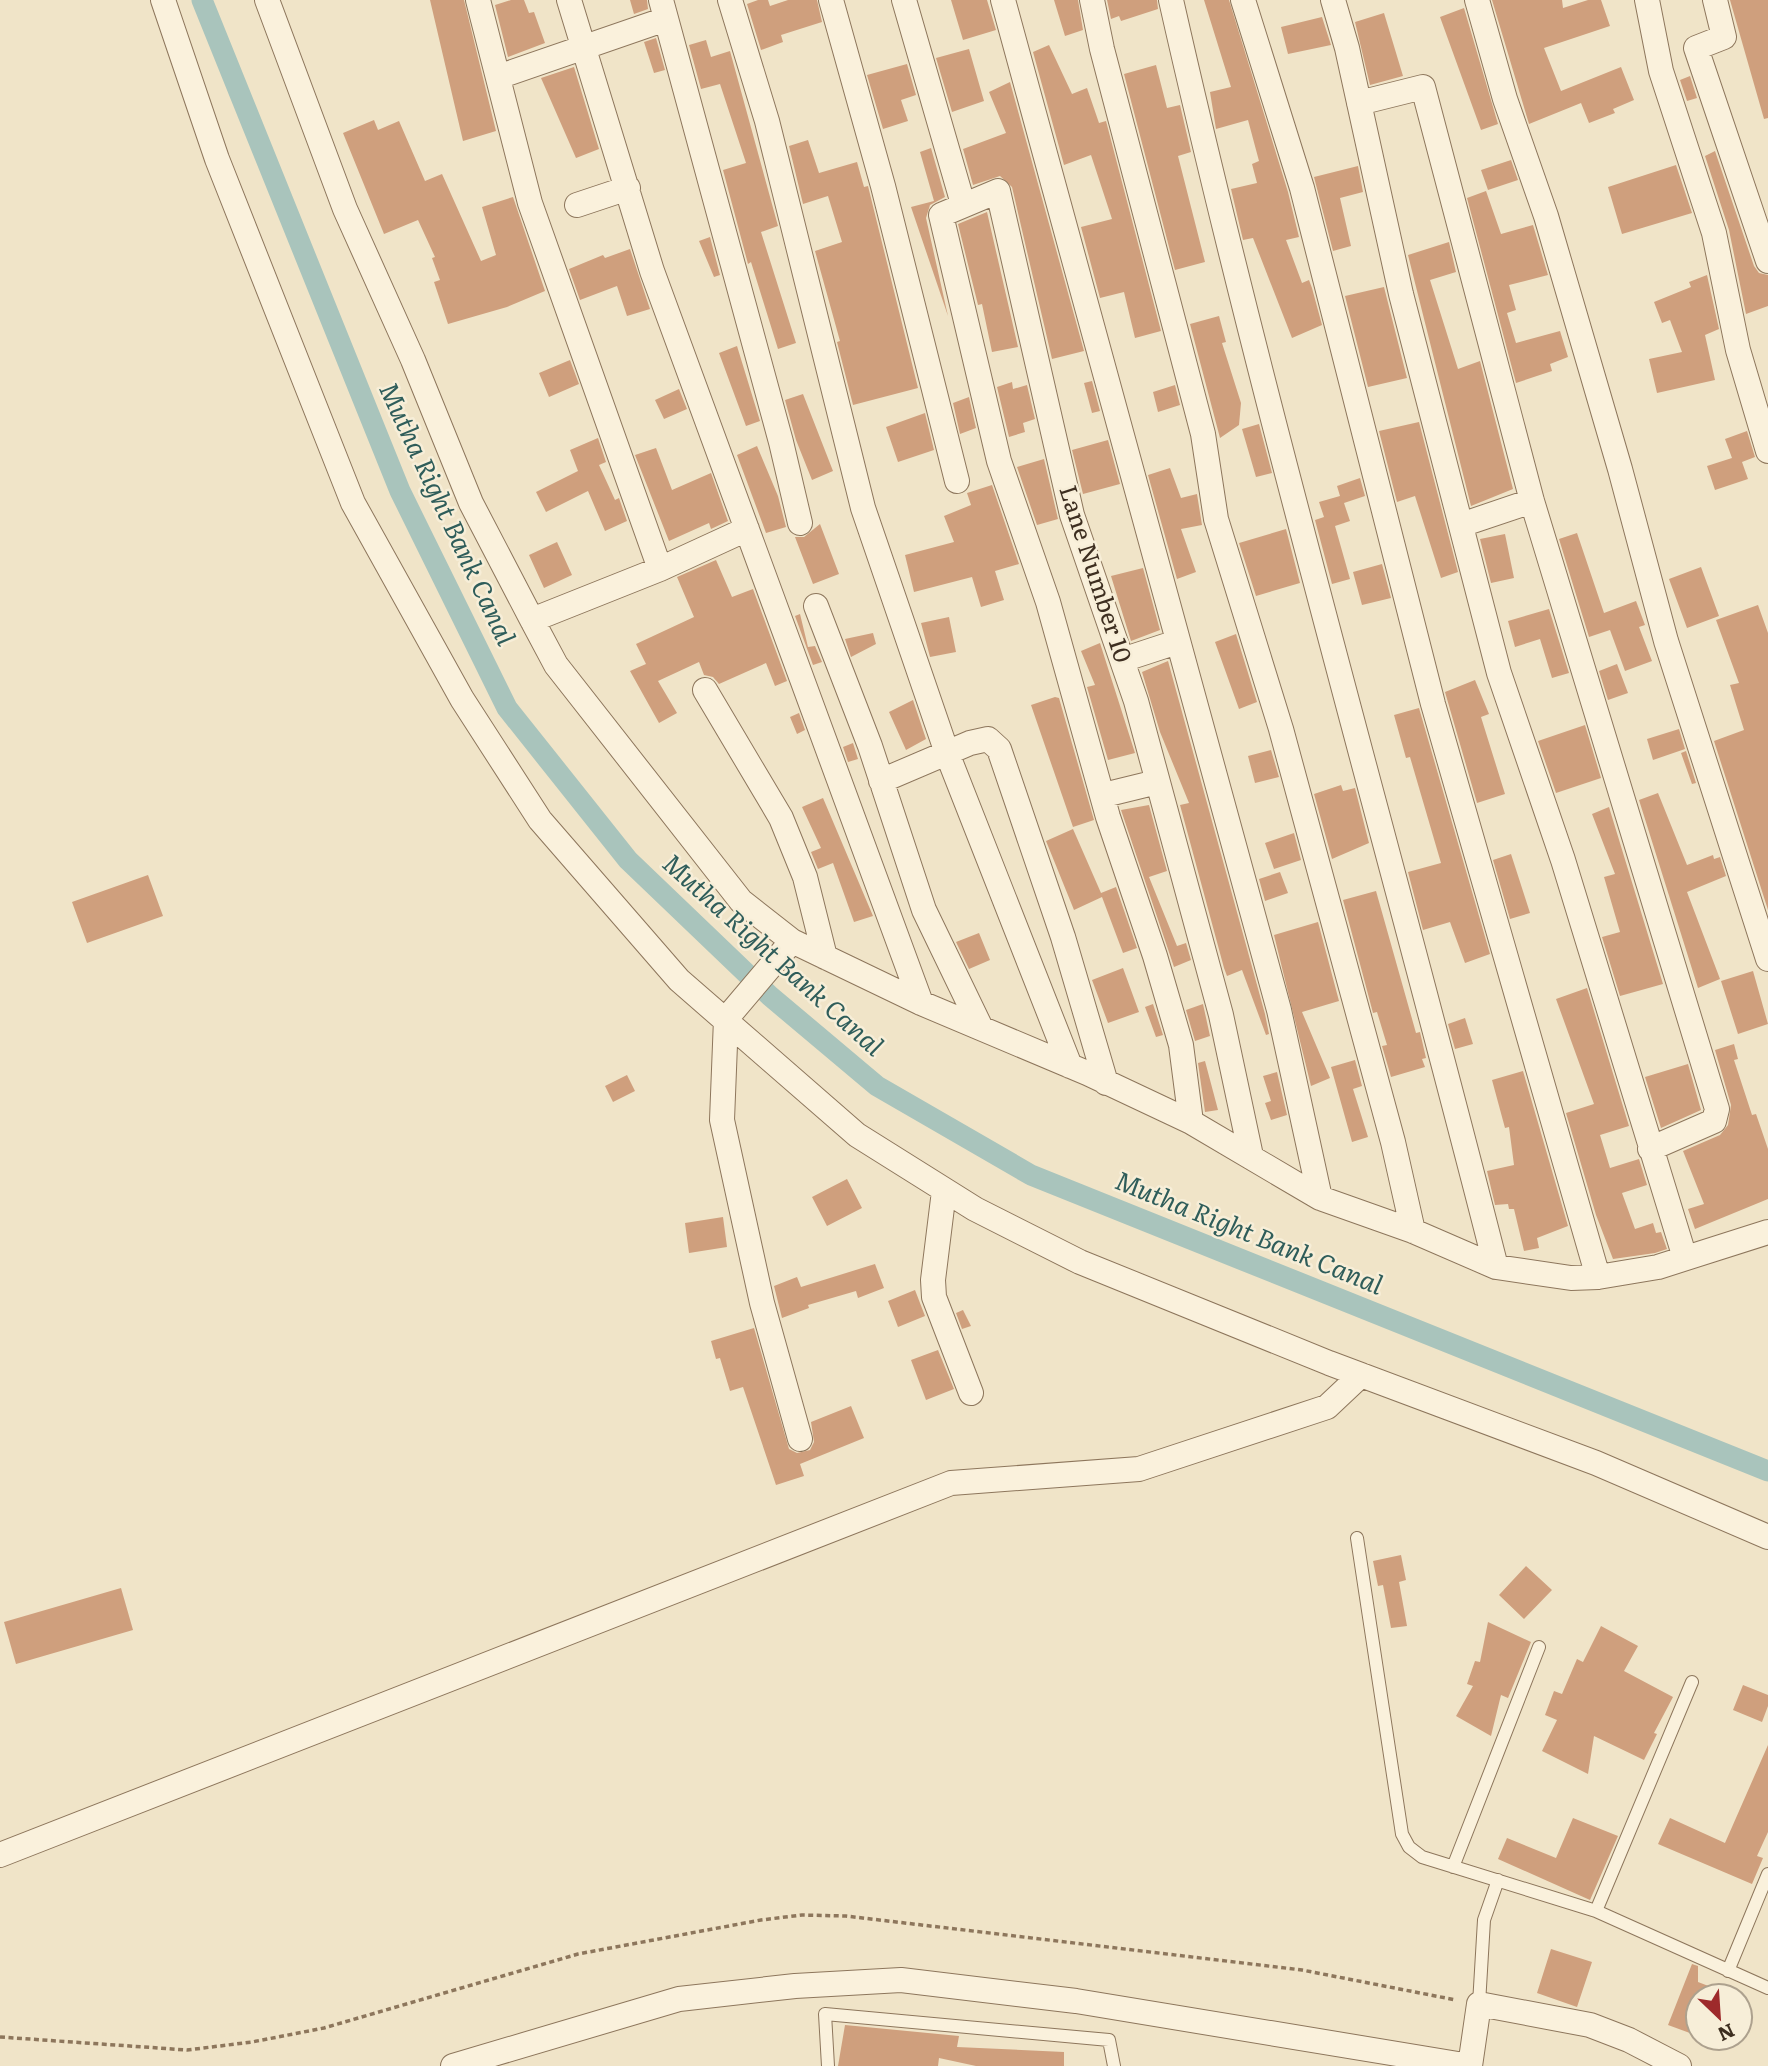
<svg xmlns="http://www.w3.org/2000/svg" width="1768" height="2066" font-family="Literata,serif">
<rect width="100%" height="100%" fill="#f0e4c8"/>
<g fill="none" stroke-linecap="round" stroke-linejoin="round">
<path stroke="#a9c4bc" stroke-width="21" d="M202 0 400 491 507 708 628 860 770 996 877 1086 1031 1175 1768 1471"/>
</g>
<path fill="#cf9f7d" d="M430 0H464L496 131 463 141Z
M511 0H524L529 13 534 12 545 43 508 57 495 5Z
M630 0H647L648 9 634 14Z
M758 0H768L770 6 788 0H817L822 22 781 35 783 42 761 50 747 4Z
M951 0H987L996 30 963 40Z
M1054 0H1078L1083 30 1065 36Z
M1107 0H1157L1158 9 1121 21 1119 16 1111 19Z
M1204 0H1229L1288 192 1299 237 1286 240 1302 283 1309 280 1312 288 1322 325 1292 338 1253 238 1243 240 1231 189 1257 183 1252 164 1259 161 1248 120 1216 129 1210 92 1231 87Z
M1492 0H1562L1563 8 1588 0H1601L1610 26 1544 48 1561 91 1621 67 1634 100 1613 109 1615 113 1589 123 1581 103 1529 124Z
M1730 0H1768V118L1764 119Z
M1464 8 1498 124 1481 130 1440 17Z
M1384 13 1403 76 1370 85 1355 22Z
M1322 17 1331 45 1288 54 1281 27Z
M656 38 665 70 654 73 644 42Z
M706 40 711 57 730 51 778 226 761 232 796 343 778 349 751 262 748 264 723 170 746 163 720 84 701 89 689 45Z
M1049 45 1072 94 1087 88 1099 123 1106 121 1161 331 1135 338 1124 292 1100 298 1081 227 1112 219 1091 155 1064 165 1033 52Z
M969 49 984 101 952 112 936 58Z
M907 64 916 95 901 100 908 121 883 129 867 75Z
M1156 65 1167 108 1180 105 1191 152 1178 156 1205 262 1175 270 1124 74Z
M574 67 599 149 576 158 541 78Z
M1690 76 1697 98 1687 101 1680 80Z
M1010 82 1084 351 1052 359 1012 187 1000 176 973 185 963 149 1006 133 989 92Z
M374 120 378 130 399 121 425 181 442 174 481 261 496 255 482 207 513 197 545 291 507 307 448 324 434 282 440 280 432 258 435 257 418 220 384 234 343 133Z
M808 140 819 173 857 162 864 187 868 186 918 388 853 405 837 342 840 341 815 251 842 242 828 196 803 204 789 146Z
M931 148 945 197 930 205 926 218 948 316 911 207 934 201 920 152Z
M1715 151 1754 266 1759 273 1768 275V306L1746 314 1729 230 1705 156Z
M1511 160 1518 180 1488 190 1481 170Z
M1676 165 1692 213 1622 234 1608 187Z
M1358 166 1363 192 1340 198 1351 246 1333 251 1314 177Z
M1486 191 1501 234 1533 225 1548 275 1509 285 1516 310 1507 313 1516 343 1560 331 1568 357 1550 364 1552 371 1516 383 1467 198Z
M987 212 1018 347 992 352 982 304 978 305 958 224Z
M710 237 720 275 714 277 699 241Z
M1449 242 1456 272 1430 280 1458 369 1480 361 1513 489 1471 506 1408 255Z
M630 249 650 309 627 316 617 286 580 300 569 269 603 255 605 258Z
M1707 275 1719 329 1705 335 1715 380 1657 393 1649 359 1682 352 1670 320 1662 323 1654 302 1691 287 1689 282Z
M1384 287 1407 378 1368 387 1345 296Z
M1219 316 1226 342 1222 343 1241 403 1239 425 1220 438 1190 324Z
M737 346 760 421 746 426 719 353Z
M570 360 579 384 549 397 539 373Z
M1092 381 1100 411 1092 413 1084 383Z
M1012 382 1013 389 1027 385 1035 419 1023 423 1025 432 1009 437 997 387Z
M1175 385 1180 405 1158 412 1153 392Z
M679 389 687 409 664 419 655 400Z
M803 394 833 471 812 480 796 440 785 400Z
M969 397 976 428 960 434 953 403Z
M925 413 934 450 898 462 886 427Z
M1419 422 1458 572 1441 578 1415 496 1397 502 1379 431Z
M1259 424 1272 473 1256 477 1242 429Z
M1747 431 1755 457 1742 462 1748 479 1715 490 1707 466 1732 458 1725 439Z
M598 438 606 462 599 465 615 500 619 498 627 521 605 531 588 491 546 512 536 492 578 471 570 450Z
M1108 440 1120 484 1083 494 1072 450Z
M757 446 778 496 786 527 766 533 737 455Z
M656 448 672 490 711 473 728 521 711 529 709 523 669 541 635 455Z
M1044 459 1058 519 1037 525 1017 467Z
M1170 468 1181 498 1197 494 1202 525 1181 529 1196 572 1177 579 1148 475Z
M1360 478 1365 496 1344 503 1350 521 1335 526 1350 579 1332 584 1315 520 1324 517 1319 502 1340 496 1337 486Z
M992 485 1019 564 995 571 1004 600 981 607 972 577 914 592 905 555 954 542 944 516 971 505 967 493Z
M820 524 839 574 813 584 795 537H804Z
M1286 529 1300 583 1256 596 1239 543Z
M1577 533 1604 613 1636 601 1645 625 1639 627 1652 661 1625 671 1610 630 1589 637 1559 539Z
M1505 534 1514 578 1491 583 1480 539Z
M557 542 572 575 544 588 529 555Z
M716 560 732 597 753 589 787 681 775 686 766 663 719 684 713 677 704 675 699 662 658 681 677 713 659 723 630 671 646 664 636 644 694 617 677 577Z
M1382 564 1391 598 1362 605 1353 572Z
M1701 567 1719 616 1687 628 1669 579Z
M1143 568 1160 630 1131 641 1111 576Z
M1758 605 1768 633V910L1714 741 1744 730 1730 685 1739 683 1716 620Z
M1549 609 1569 673 1552 678 1540 639 1515 647 1508 621Z
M800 614 808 647 815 646 822 662 813 665 795 616Z
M949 617 956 652 930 657 921 623Z
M873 633 876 644 851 657 845 639Z
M1236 634 1257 702 1239 709 1215 642Z
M1100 643 1135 753 1108 760 1087 687 1095 685 1081 651Z
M1168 661 1265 1014 1269 1034 1266 1035 1242 970 1227 976 1224 968 1180 805 1189 803 1160 732 1142 672Z
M1617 664 1628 693 1608 700 1599 671Z
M1475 680 1489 714 1481 717 1505 794 1477 803 1445 692Z
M1055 697 1059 698 1094 820 1073 827 1031 705Z
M913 700 926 739 906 750 889 712Z
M1419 708 1490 954 1465 963 1450 922 1423 930 1408 872 1441 863 1410 757 1406 758 1394 715Z
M799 713 805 730 797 734 790 717Z
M1585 725 1601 778 1556 793 1538 741Z
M1679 729 1685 749 1653 760 1647 739Z
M853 743 858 759 848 762 843 747Z
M1271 750 1279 777 1255 783 1248 756Z
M1686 751 1696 783 1692 784 1681 753Z
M1341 785 1343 791 1355 788 1369 843 1332 859 1314 794Z
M1658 793 1687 865 1713 855 1714 859 1720 857 1726 876 1687 892 1720 979 1698 988 1639 800Z
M823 798 873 916 854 922 833 863 818 869 811 852 821 848 802 807Z
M1149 805 1167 871 1149 877 1177 946 1186 943 1191 960 1174 967 1121 810Z
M1609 807 1663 984 1620 996 1602 937 1620 932 1604 877 1615 874 1592 814Z
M1073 829 1101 893 1116 887 1137 948 1123 953 1102 897 1074 910 1046 841Z
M1294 833 1301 860 1274 869 1265 843Z
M1511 854 1530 913 1510 919 1493 860Z
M1280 872 1288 893 1265 901 1259 879Z
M148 875 163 916 87 943 72 902Z
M1376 891 1416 1033 1420 1032 1426 1058 1422 1059 1425 1067 1391 1077 1382 1046 1387 1045 1377 1012 1373 1013 1343 900Z
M1318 922 1339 1001 1302 1012 1330 1078 1311 1086 1274 935Z
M979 933 990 960 969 969 956 942Z
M1123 968 1139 1012 1108 1023 1092 980Z
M1753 971 1768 1024 1738 1034 1721 981Z
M1587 988 1629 1126 1600 1135 1610 1168 1639 1159 1647 1185 1622 1193 1635 1229 1653 1223 1656 1233 1661 1232 1667 1249 1655 1253 1613 1259 1596 1215 1566 1113 1594 1104 1556 999Z
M1153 1004 1163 1035 1156 1037 1145 1007Z
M1203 1004 1210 1036 1195 1041 1186 1010Z
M1465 1018 1473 1044 1455 1049 1448 1024Z
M1734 1044 1738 1059 1734 1060 1752 1115 1756 1114 1768 1149V1199L1695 1229 1688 1209 1704 1204 1683 1151 1720 1135 1728 1125 1731 1105 1715 1050Z
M1355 1060 1362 1086 1353 1089 1368 1137 1352 1142 1331 1067Z
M1205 1061 1218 1110 1205 1112 1198 1063Z
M1688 1064 1701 1110 1661 1128 1645 1077Z
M1523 1071 1568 1226 1537 1238 1539 1248 1524 1251 1514 1209H1509L1508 1204 1495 1205 1487 1171 1514 1165 1509 1127 1505 1128 1492 1080Z
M1277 1072 1287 1115 1271 1120 1265 1103 1271 1101 1263 1076Z
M627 1075 635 1091 613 1102 605 1086Z
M847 1179 862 1208 827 1226 812 1197Z
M723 1217 727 1247 689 1253 685 1223Z
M875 1264 884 1288 858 1298 856 1291 808 1305 809 1308 782 1318 774 1286 797 1277 801 1287Z
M915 1290 925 1316 898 1327 888 1301Z
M963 1310 971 1326 962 1329 956 1313Z
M754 1328 789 1449 797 1453 810 1450 814 1442 811 1422 851 1406 864 1438 800 1464 804 1476 776 1485 743 1387 730 1391 720 1358 716 1359 711 1341Z
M938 1350 954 1389 926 1400 911 1360Z
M1401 1555 1406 1580 1399 1582 1407 1626 1391 1628 1383 1585 1378 1586 1373 1561Z
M1526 1566 1552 1590 1524 1619 1499 1595Z
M121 1588 133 1630 16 1664 4 1622Z
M1488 1622 1531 1642 1508 1698 1501 1695 1491 1736 1456 1716 1473 1686 1467 1684 1475 1661 1480 1662Z
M1601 1626 1638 1646 1624 1671 1673 1697 1654 1733 1657 1734 1644 1760 1594 1736 1588 1774 1542 1751 1557 1720 1545 1715 1554 1691 1562 1694 1577 1659 1583 1662Z
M1743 1685 1768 1695V1706L1762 1722 1733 1710Z
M1768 1745V1832L1757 1856 1763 1858 1752 1884 1658 1844 1670 1818 1725 1843Z
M1573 1818 1618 1836 1590 1900 1498 1859 1507 1838 1556 1858Z
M1551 1949 1592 1962 1577 2007 1537 1993Z
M1692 1964 1698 1966V1982L1732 1995 1698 1996V2036L1668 2025Z
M845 2025 959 2036 957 2047 1064 2052V2066H976L939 2058 938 2066H838Z"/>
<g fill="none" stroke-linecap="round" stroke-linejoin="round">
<g stroke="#8d765c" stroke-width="14">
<path id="lane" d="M1357 1538 1402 1834 1409 1847 1422 1857 1596 1911 1768 1988
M1453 1867 1539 1647
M1596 1911 1692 1682
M1728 1971 1768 1874
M1479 2004 1484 1920 1498 1880
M828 2066 825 2014 1109 2040 1114 2066"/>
</g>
<g stroke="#8d765c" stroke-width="26">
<path id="street" d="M163 0 217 159 353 503 462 699 540 820 679 980 857 1135 975 1209 1080 1262 1329 1363 1596 1463 1768 1537
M267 0 345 209 413 360 471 503 532 620 556 665 741 901 792 941 921 1003 1087 1073 1191 1122 1320 1198 1413 1231 1496 1267 1571 1278 1598 1277 1658 1267 1768 1232
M478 0 530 203 660 569
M569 0 652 271 921 1003
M661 0 781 442 800 523
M730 0 767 121 863 508 947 753 1070 1066
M831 0 883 186 957 481
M904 0 963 204
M1003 0 1279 1010 1320 1198
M1092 0 1102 49 1203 434 1216 519 1281 729 1393 1142 1413 1231
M1171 0C1267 425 1389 845 1496 1267
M1243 0 1302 188 1433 704 1598 1277
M1333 0 1347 48 1401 294 1499 673 1563 860 1685 1258
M1477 0 1505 99 1546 216 1620 469 1666 641 1768 959
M1647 0 1661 71 1714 233 1738 350 1768 451
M1715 0 1724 37 1696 48 1768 261
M498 77 666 19
M1359 103 1423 87 1532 501 1717 1109 1714 1121 1650 1149
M577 205 628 188
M1461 525 1532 501
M816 606 870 746 924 910 981 1028
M532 620 660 569 747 529
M1122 660 1177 642
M705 690 781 818 805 877 825 957
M881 781 970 743 988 739 999 749 1063 937 1106 1083
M1104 795 1157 782
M792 941 726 1019 722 1120 762 1303 800 1439
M1191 1122 1181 1045 1155 956 1108 817 1048 602 999 461 941 215 998 191 1072 515 1136 701 1221 1015 1251 1156
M944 1191 933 1280 934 1297 971 1393
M0 1855 951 1483 1139 1469 1327 1407 1361 1375
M453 2066 679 1999 795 1986 901 1980 1076 2001 1470 2066
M1470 2066 1479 2004 1590 2025 1629 2040 1679 2066"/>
</g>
<path stroke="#8d765c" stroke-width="3.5" stroke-dasharray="5 3.5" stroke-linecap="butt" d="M0 2037 187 2050 252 2042 324 2028 578 1954 761 1920 802 1915 846 1916 1302 1970 1456 2000"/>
<use href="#lane" stroke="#faf1dc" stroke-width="12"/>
<use href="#street" stroke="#faf1dc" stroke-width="24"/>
</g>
<g text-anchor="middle" stroke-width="5" stroke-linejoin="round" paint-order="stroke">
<g font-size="24" fill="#3d2e20" stroke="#f7eed8">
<text transform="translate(1095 574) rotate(72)" y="8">Lane Number 10</text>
</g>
<g font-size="26" font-style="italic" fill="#2f5d5a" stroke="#f7eed8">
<text transform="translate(447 514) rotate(65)" y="9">Mutha Right Bank Canal</text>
<text transform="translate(773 955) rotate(42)" y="9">Mutha Right Bank Canal</text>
<text transform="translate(1249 1233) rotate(22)" y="9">Mutha Right Bank Canal</text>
</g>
</g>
<g transform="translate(1719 2017) rotate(155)"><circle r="33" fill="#f7eed8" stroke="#ada18e" stroke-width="2"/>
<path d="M0-5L12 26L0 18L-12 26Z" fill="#9e2a2b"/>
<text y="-10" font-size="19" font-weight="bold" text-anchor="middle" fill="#3d2e20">N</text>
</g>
</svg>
